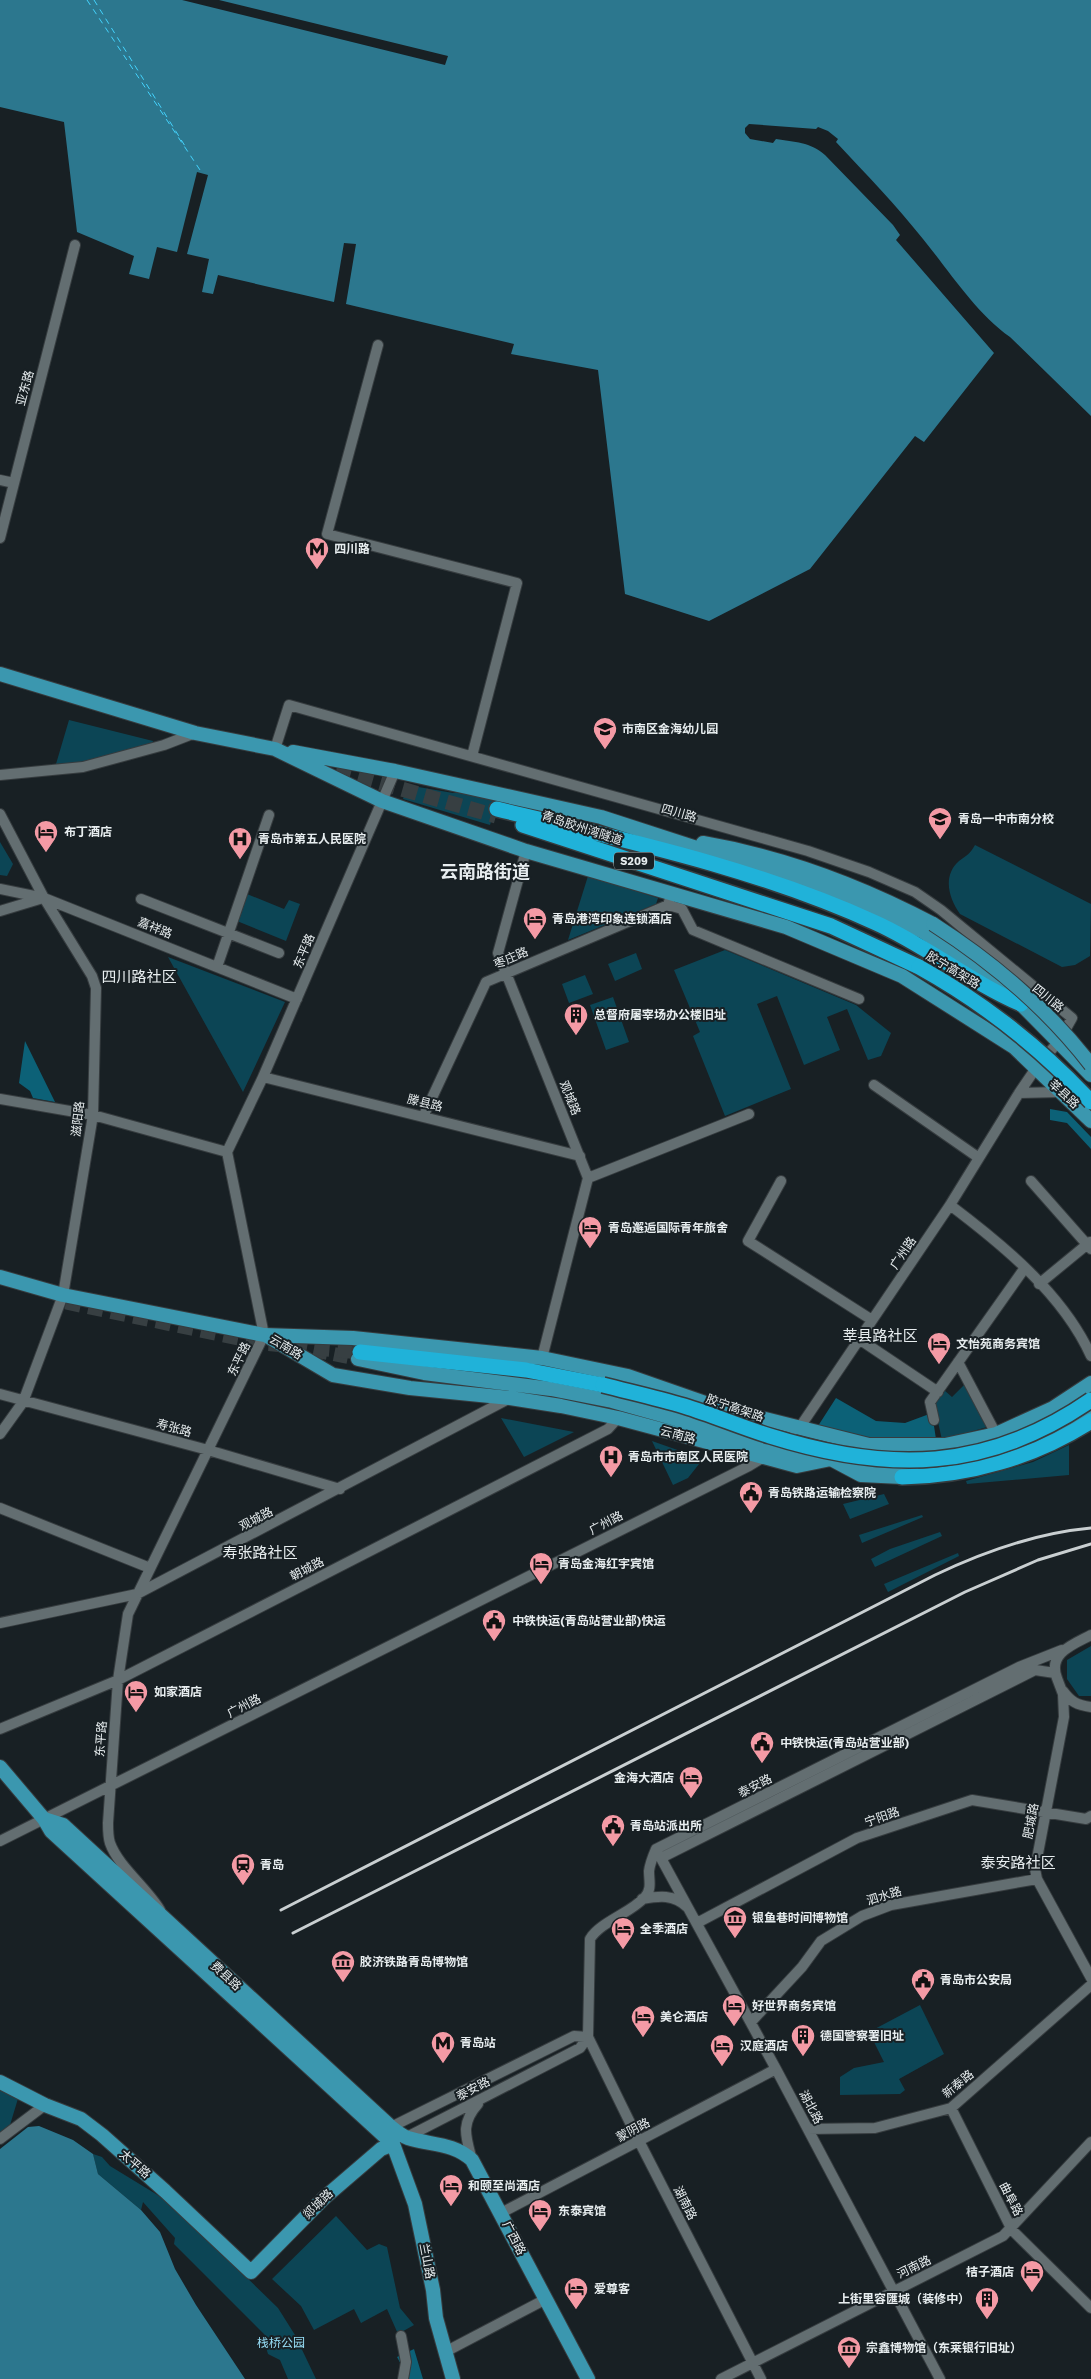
<svg xmlns="http://www.w3.org/2000/svg" width="1091" height="2379" font-family="'Work Sans','Noto Sans SC',sans-serif">
<rect width="100%" height="100%" fill="#182024"/>
<path fill="#0c4555" d="M69 720 153 741 152 746 82 762 56 764Z
M407 785 453 793H467L497 801 490 825 403 799Z
M0 842 13 864 7 876 0 875Z
M975 845 1091 904 1090 956 1075 965 1062 967 960 914C949 899 942 876 959 861 967 855 970 854 975 845Z
M588 876 658 898 656 904 568 940Z
M247 894 284 909 289 900 300 904 286 941 237 921Z
M725 950 856 1005 891 1033 881 1056 868 1060 847 1009 827 1017 840 1050 804 1065 777 996 757 1004 791 1089 725 1116 693 1036 700 1032 674 970Z
M636 953 642 969 615 981 608 964Z
M168 957 285 1002 243 1092Z
M585 975 593 994 569 1003 562 984Z
M613 997 629 1042 606 1050 590 1005Z
M965 1384 987 1427 942 1440 934 1404 944 1390 952 1397Z
M501 1418 574 1432 524 1457Z
M652 1441 703 1459 688 1478 673 1485Z
M1069 1445V1475L967 1484 966 1481 1033 1462Z
M884 1494 889 1504 850 1519 843 1504Z
M922 1515 923 1517 862 1543 859 1535Z
M940 1532 942 1536 875 1567 871 1559 890 1549Z
M958 1553 959 1556 888 1592 884 1584Z
M1091 1646V1696H1079L1067 1679V1660Z
M920 2005 944 2054 899 2079 905 2090 900 2094 840 2095V2077L854 2068 884 2062 869 2032Z
M0 2082 20 2092 10 2125 0 2135Z
M93 2154 102 2157 110 2166 169 2202 278 2308 295 2335 316 2379H288L280 2360 268 2354 265 2344 266 2336 174 2244 175 2238 143 2202 141 2210 98 2174Z
M336 2216 367 2250 379 2244 387 2247 400 2308 414 2325 398 2334 387 2309 361 2323 354 2309 314 2330 301 2306 272 2279Z"/>
<path fill="#0c6177" d="M25 1041 55 1102 33 1098 30 1091 19 1083Z
M1050 1109 1067 1112 1091 1137V1149L1067 1123 1050 1120Z
M836 1398 876 1421 905 1423 932 1413 936 1439 869 1440 818 1426Z
M414 2349 423 2379H401L398 2373 404 2370 397 2357Z"/>
<path fill="#2c778e" d="M0 0H1091V416L1010 337C975 312 950 272 923 239 896 205 866 174 836 142L838 139 828 131 818 127 816 129 749 124 745 128V133L750 139 773 143 776 139C794 142 811 142 825 155L893 225 900 235 896 240 994 353 924 442 915 436 810 569 709 621 625 594 598 370 511 354 514 344 346 304 356 244 344 243 334 302 218 275 213 294 202 292 209 259 187 254 208 175 197 172 177 252 157 247 149 279 129 274 134 256 77 232 64 122 0 107Z
M39 2126 73 2140 93 2154 98 2174 141 2210 160 2232 175 2269 196 2305 245 2379H0V2149L28 2127Z"/>
<path fill="#182024" d="M182 0H219L448 56 445 65Z"/>
<g fill="none" stroke-linecap="round" stroke-linejoin="round">
<path stroke="#44d2fc" stroke-width="1" stroke-dasharray="6 5" stroke-linecap="butt" d="M87 0 202 173
M94 0 185 146"/>
<path stroke="#373f42" stroke-width="14" stroke-dasharray="14 7" stroke-linecap="butt" d="M293 1346 358 1359"/>
<path stroke="#373f42" stroke-width="15" stroke-dasharray="15 8" stroke-linecap="butt" d="M314 764 496 816
M66 1302 263 1343 360 1352"/>
<g stroke="#363c3f" stroke-width="12">
<path id="minor" d="M378 345 327 534 517 583 472 756
M0 480 14 483
M0 538 75 245
M275 749 289 705 808 851 869 872 915 892 941 910 1072 1018 1059 1041 1036 1068 1019 1093 950 1205 802 1424 794 1430
M0 775 83 767 164 745 195 733
M0 814 44 898 92 976 96 988 93 1115 63 1295 23 1402 0 1434
M526 851 498 953 588 1178 542 1358
M0 889 44 898 297 999
M141 899 279 953
M668 905 682 909 693 930 859 999
M0 911 43 898
M217 967 269 815
M263 1077 580 1156
M874 1085 979 1158
M1019 1093 1061 1092
M0 1099 93 1115 227 1152
M424 1115 486 982 668 905 672 892
M588 1178 749 1114
M781 1181 748 1241 872 1320
M1031 1181 1091 1249
M950 1205C1003 1245 1063 1294 1091 1356
M1039 1284 1090 1242
M859 1339 938 1392
M958 1362 996 1434
M0 1394 208 1450 340 1489
M934 1420 930 1402 1024 1269
M0 1508 150 1568
M0 1623 137 1594 510 1398
M1055 1673 1063 1694 1064 1717 1035 1869 1037 1879 1091 1978
M1057 1678C1047 1653 1074 1644 1091 1635
M1063 1691C1071 1702 1077 1705 1091 1707
M0 1729 118 1680 608 1429 618 1418
M0 1841 749 1466 767 1455
M656 1849 776 2069 940 2379
M661 1858 1035 1670 1055 1673
M642 1899C659 1896 674 1894 687 1907
M160 1910C147 1888 118 1866 110 1843 108 1837 108 1829 108 1823L118 1680 128 1614 264 1335 227 1152 263 1077 395 771
M697 1923 857 1838 972 1800 1086 1819 1091 1816
M751 2022 802 1967 821 1941 862 1916 891 1905 1037 1879
M588 2037 639 2141 761 2379
M951 2108 1012 2230 1091 2308
M391 2127 574 2036 588 2037
M808 2129 875 2128 951 2108 1091 1985
M405 2138 580 2048 588 2037 590 1939C600 1922 631 1913 645 1897 652 1889 649 1881 649 1871 650 1863 653 1856 656 1849L1019 1667 1062 1650
M0 2139 45 2105
M472 2160C466 2137 460 2124 478 2104
M501 2213 776 2069
M401 2336 406 2362 403 2379
M445 2352 546 2299
M721 2379 1003 2236 1091 2142"/>
</g>
<g stroke="#363c3f" stroke-width="16">
<path id="major" d="M0 674 195 733 275 749 382 801 526 851 786 927 902 976 1014 1047 1091 1121
M293 752 395 771 601 817 842 895 922 931 972 964 1021 1004 1091 1075
M703 843C784 857 861 886 933 924
M0 1277 63 1295 264 1335 353 1338 542 1358 628 1376 717 1407 869 1445H945L996 1434 1053 1408 1091 1383
M267 1336 333 1375 410 1388 510 1398 561 1406 618 1418 797 1466 831 1459 892 1467 912 1466
M358 1359 424 1373 551 1389 612 1401 694 1424 773 1450 831 1459 861 1475 902 1477
M1018 1446 1052 1433 1091 1410
M0 1767 44 1819 51 1831 393 2144
M44 1819 63 1825 391 2127C396 2131 402 2136 408 2138 431 2145 454 2143 472 2160L588 2379
M0 2082 45 2105 81 2119 102 2135 165 2191 251 2272 324 2198 381 2149 393 2144
M392 2136 393 2144 415 2204 433 2290 436 2318 453 2379"/>
</g>
<g stroke="#363c3f" stroke-width="18">
<path id="highway" d="M497 809C624 840 756 868 876 923 927 946 970 982 1021 1004
M523 825 831 926 919 967
M360 1352 526 1370 603 1385
M902 1477C969 1476 1035 1457 1091 1421"/>
</g>
<use href="#minor" stroke="#636e71" stroke-width="10"/>
<use href="#major" stroke="#3b97af" stroke-width="14"/>
<use href="#highway" stroke="#20b2d9" stroke-width="15"/>
<path stroke="#c9cfd1" stroke-width="3" d="M281 1910 935 1575C985 1551 1036 1533 1091 1528
M293 1933 965 1592 1038 1560 1091 1544"/>
<g stroke="#363c3f" stroke-width="16" stroke-linecap="butt">
<path id="major-bridge" d="M933 924C994 963 1047 1008 1091 1065"/>
</g>
<g stroke="#363c3f" stroke-width="18" stroke-linecap="butt">
<path id="highway-bridge" d="M919 967C984 1003 1041 1048 1091 1102
M603 1385C630 1392 657 1398 684 1406 713 1415 741 1427 770 1436 888 1473 987 1472 1091 1400"/>
</g>
<use href="#major-bridge" stroke="#3b97af" stroke-width="14"/>
<use href="#highway-bridge" stroke="#20b2d9" stroke-width="15"/>
</g>
<defs>
<g id="metro-pin" transform="scale(1.25)"><path d="M0 17L-7.5 6A9.5 9.5 0 1 1 7.5 6Z" fill="#f49aa5" stroke="#182024"/><path d="M-5.5 5V-5H-3L0 0L3-5H5.5V5H3V-.5L0 4L-3-.5V5Z" fill="#111"/></g>
<g id="school-pin" transform="scale(1.25)"><path d="M0 17L-7.5 6A9.5 9.5 0 1 1 7.5 6Z" fill="#f49aa5" stroke="#182024"/><path d="M0-5L7-2L0 1L-7-2ZM-4 1L0 2.5L4 1V4Q0 6-4 4Z" fill="#111"/></g>
<g id="hotel-pin" transform="scale(1.25)"><path d="M0 17L-7.5 6A9.5 9.5 0 1 1 7.5 6Z" fill="#f49aa5" stroke="#182024"/><path d="M-6-4.5h1.5V1H6V5H4.5V3h-9V5H-6ZM-4 0a1.8 1.8 0 1 1 3.6 0ZM.5 0V-2.5h3Q6-2.5 6 0Z" fill="#111"/></g>
<g id="hospital-pin" transform="scale(1.25)"><path d="M0 17L-7.5 6A9.5 9.5 0 1 1 7.5 6Z" fill="#f49aa5" stroke="#182024"/><path d="M-5-5h3v3.5h4V-5h3V5h-3V1.5h-4V5h-3Z" fill="#111"/></g>
<g id="building-pin" transform="scale(1.25)"><path d="M0 17L-7.5 6A9.5 9.5 0 1 1 7.5 6Z" fill="#f49aa5" stroke="#182024"/><path d="M-4-6H4V6H1V3H-1V6H-4ZM-2.5-4.3h1.7v1.8h-1.7ZM.8-4.3h1.7v1.8H.8ZM-2.5-1h1.7V.8h-1.7ZM.8-1h1.7V.8H.8Z" fill="#111"/></g>
<g id="civic-pin" transform="scale(1.25)"><path d="M0 17L-7.5 6A9.5 9.5 0 1 1 7.5 6Z" fill="#f49aa5" stroke="#182024"/><path d="M-.6-6.5H3V-4.5H.6V-3L4-1V1h2V6H-6V1h2V-1L-.6-3ZM-1.2 2.5V6h2.4V2.5Z" fill="#111"/></g>
<g id="station-pin" transform="scale(1.25)"><path d="M0 17L-7.5 6A9.5 9.5 0 1 1 7.5 6Z" fill="#f49aa5" stroke="#182024"/><path d="M-3-6H3Q5-6 5-4V2Q5 4 3 4L4.5 6H3L1.5 4h-3L-3 6H-4.5L-3 4Q-5 4-5 2V-4Q-5-6-3-6ZM-3.5-4v3h7v-3ZM-3.5 1v1.5H-2V1ZM2 1v1.5H3.5V1Z" fill="#111"/></g>
<g id="museum-pin" transform="scale(1.25)"><path d="M0 17L-7.5 6A9.5 9.5 0 1 1 7.5 6Z" fill="#f49aa5" stroke="#182024"/><path d="M0-6L6-3V-2H-6V-3ZM-5-1h2V3h-2ZM-1-1h2V3h-2ZM3-1h2V3H3ZM-6 4H6V6H-6Z" fill="#111"/></g>
</defs>
<g fill-rule="evenodd">
<use href="#metro-pin" x="317" y="549"/>
<use href="#school-pin" x="605" y="729"/>
<use href="#school-pin" x="940" y="819"/>
<use href="#hotel-pin" x="46" y="832"/>
<use href="#hospital-pin" x="240" y="839"/>
<use href="#hotel-pin" x="535" y="919"/>
<use href="#building-pin" x="576" y="1015"/>
<use href="#hotel-pin" x="590" y="1228"/>
<use href="#hotel-pin" x="939" y="1344"/>
<use href="#hospital-pin" x="611" y="1457"/>
<use href="#civic-pin" x="751" y="1493"/>
<use href="#hotel-pin" x="541" y="1564"/>
<use href="#civic-pin" x="494" y="1621"/>
<use href="#hotel-pin" x="136" y="1692"/>
<use href="#civic-pin" x="762" y="1743"/>
<use href="#hotel-pin" x="691" y="1778"/>
<use href="#civic-pin" x="613" y="1826"/>
<use href="#station-pin" x="243" y="1865"/>
<use href="#museum-pin" x="735" y="1918"/>
<use href="#hotel-pin" x="623" y="1929"/>
<use href="#museum-pin" x="343" y="1962"/>
<use href="#civic-pin" x="923" y="1980"/>
<use href="#hotel-pin" x="734" y="2006"/>
<use href="#hotel-pin" x="643" y="2017"/>
<use href="#building-pin" x="803" y="2036"/>
<use href="#metro-pin" x="443" y="2043"/>
<use href="#hotel-pin" x="722" y="2046"/>
<use href="#hotel-pin" x="451" y="2186"/>
<use href="#hotel-pin" x="540" y="2211"/>
<use href="#hotel-pin" x="1032" y="2272"/>
<use href="#hotel-pin" x="576" y="2289"/>
<use href="#building-pin" x="987" y="2299"/>
<use href="#museum-pin" x="849" y="2348"/>
</g>
<g text-anchor="middle" stroke-width="4" stroke-linejoin="round" paint-order="stroke">
<rect fill="#182024" stroke="#a9b0b2" stroke-width="1" x="614" y="852.5" width="40" height="17" rx="4"/>
<g font-size="11" font-weight="bold" fill="#e7edef">
<text x="634" y="865">S209</text>
</g>
<g font-size="12" fill="#e7edef" stroke="#182024">
<text transform="translate(25 388) rotate(-75)" y="4">亚东路</text>
<text transform="translate(679 813) rotate(16)" y="4">四川路</text>
<text transform="translate(582 828) rotate(18)" y="4">青岛胶州湾隧道</text>
<text transform="translate(155 928) rotate(22)" y="4">嘉祥路</text>
<text transform="translate(304 951) rotate(-67)" y="4">东平路</text>
<text transform="translate(511 958) rotate(-23)" y="4">枣庄路</text>
<text transform="translate(953 970) rotate(31)" y="4">胶宁高架路</text>
<text transform="translate(1048 998) rotate(39)" y="4">四川路</text>
<text transform="translate(1064 1094) rotate(43)" y="4">莘县路</text>
<text transform="translate(570 1098) rotate(68)" y="4">观城路</text>
<text transform="translate(425 1103) rotate(14)" y="4">滕县路</text>
<text transform="translate(78 1119) rotate(-84)" y="4">滋阳路</text>
<text transform="translate(903 1253) rotate(-56)" y="4">广州路</text>
<text transform="translate(286 1347) rotate(31)" y="4">云南路</text>
<text transform="translate(239 1359) rotate(-64)" y="4">东平路</text>
<text transform="translate(735 1408) rotate(19)" y="4">胶宁高架路</text>
<text transform="translate(174 1428) rotate(15)" y="4">寿张路</text>
<text transform="translate(678 1435) rotate(15)" y="4">云南路</text>
<text transform="translate(256 1519) rotate(-27)" y="4">观城路</text>
<text transform="translate(606 1523) rotate(-27)" y="4">广州路</text>
<text transform="translate(307 1569) rotate(-27)" y="4">朝城路</text>
<text transform="translate(244 1706) rotate(-27)" y="4">广州路</text>
<text transform="translate(101 1739) rotate(-86)" y="4">东平路</text>
<text transform="translate(755 1786) rotate(-27)" y="4">泰安路</text>
<text transform="translate(882 1817) rotate(-19)" y="4">宁阳路</text>
<text transform="translate(1031 1821) rotate(-79)" y="4">肥城路</text>
<text transform="translate(884 1896) rotate(-17)" y="4">泗水路</text>
<text transform="translate(226 1976) rotate(43)" y="4">费县路</text>
<text transform="translate(958 2084) rotate(-39)" y="4">新泰路</text>
<text transform="translate(473 2089) rotate(-28)" y="4">泰安路</text>
<text transform="translate(811 2107) rotate(62)" y="4">湖北路</text>
<text transform="translate(633 2130) rotate(-28)" y="4">蒙阴路</text>
<text transform="translate(135 2164) rotate(41)" y="4">太平路</text>
<text transform="translate(1011 2199) rotate(63)" y="4">曲阜路</text>
<text transform="translate(685 2203) rotate(63)" y="4">湖南路</text>
<text transform="translate(318 2204) rotate(-44)" y="4">郯城路</text>
<text transform="translate(514 2238) rotate(63)" y="4">广西路</text>
<text transform="translate(427 2261) rotate(79)" y="4">兰山路</text>
<text transform="translate(914 2267) rotate(-26)" y="4">河南路</text>
</g>
<g font-size="12" font-weight="bold" fill="#e7edef" stroke="#182024" text-anchor="start">
<text x="334" y="553">四川路</text>
<text x="622" y="733">市南区金海幼儿园</text>
<text x="958" y="823">青岛一中市南分校</text>
<text x="64" y="836">布丁酒店</text>
<text x="258" y="843">青岛市第五人民医院</text>
<text x="552" y="923">青岛港湾印象连锁酒店</text>
<text x="594" y="1019">总督府屠宰场办公楼旧址</text>
<text x="608" y="1232">青岛邂逅国际青年旅舍</text>
<text x="956" y="1348">文怡苑商务宾馆</text>
<text x="628" y="1461">青岛市市南区人民医院</text>
<text x="768" y="1497">青岛铁路运输检察院</text>
<text x="558" y="1568">青岛金海红宇宾馆</text>
<text x="512" y="1625">中铁快运(青岛站营业部)快运</text>
<text x="154" y="1696">如家酒店</text>
<text x="780" y="1747">中铁快运(青岛站营业部)</text>
<text x="674" y="1782" text-anchor="end">金海大酒店</text>
<text x="630" y="1830">青岛站派出所</text>
<text x="260" y="1869">青岛</text>
<text x="752" y="1922">银鱼巷时间博物馆</text>
<text x="640" y="1933">全季酒店</text>
<text x="360" y="1966">胶济铁路青岛博物馆</text>
<text x="940" y="1984">青岛市公安局</text>
<text x="752" y="2010">好世界商务宾馆</text>
<text x="660" y="2021">美仑酒店</text>
<text x="820" y="2040">德国警察署旧址</text>
<text x="460" y="2047">青岛站</text>
<text x="740" y="2050">汉庭酒店</text>
<text x="468" y="2190">和颐至尚酒店</text>
<text x="558" y="2215">东泰宾馆</text>
<text x="1014" y="2276" text-anchor="end">桔子酒店</text>
<text x="594" y="2293">爱尊客</text>
<text x="970" y="2303" text-anchor="end">上街里容匯城（装修中）</text>
<text x="866" y="2352">宗鑫博物馆（东莱银行旧址）</text>
</g>
<g font-size="12" fill="#97def7" stroke="#182024">
<text x="281" y="2347">栈桥公园</text>
</g>
<g font-size="15" fill="#e7edef" stroke="#182024">
<text x="139" y="982">四川路社区</text>
<text x="880" y="1341">莘县路社区</text>
<text x="260" y="1558">寿张路社区</text>
<text x="1018" y="1868">泰安路社区</text>
</g>
<g font-size="18" font-weight="bold" fill="#e7edef" stroke="#182024">
<text x="485" y="878">云南路街道</text>
</g>
</g>
</svg>
